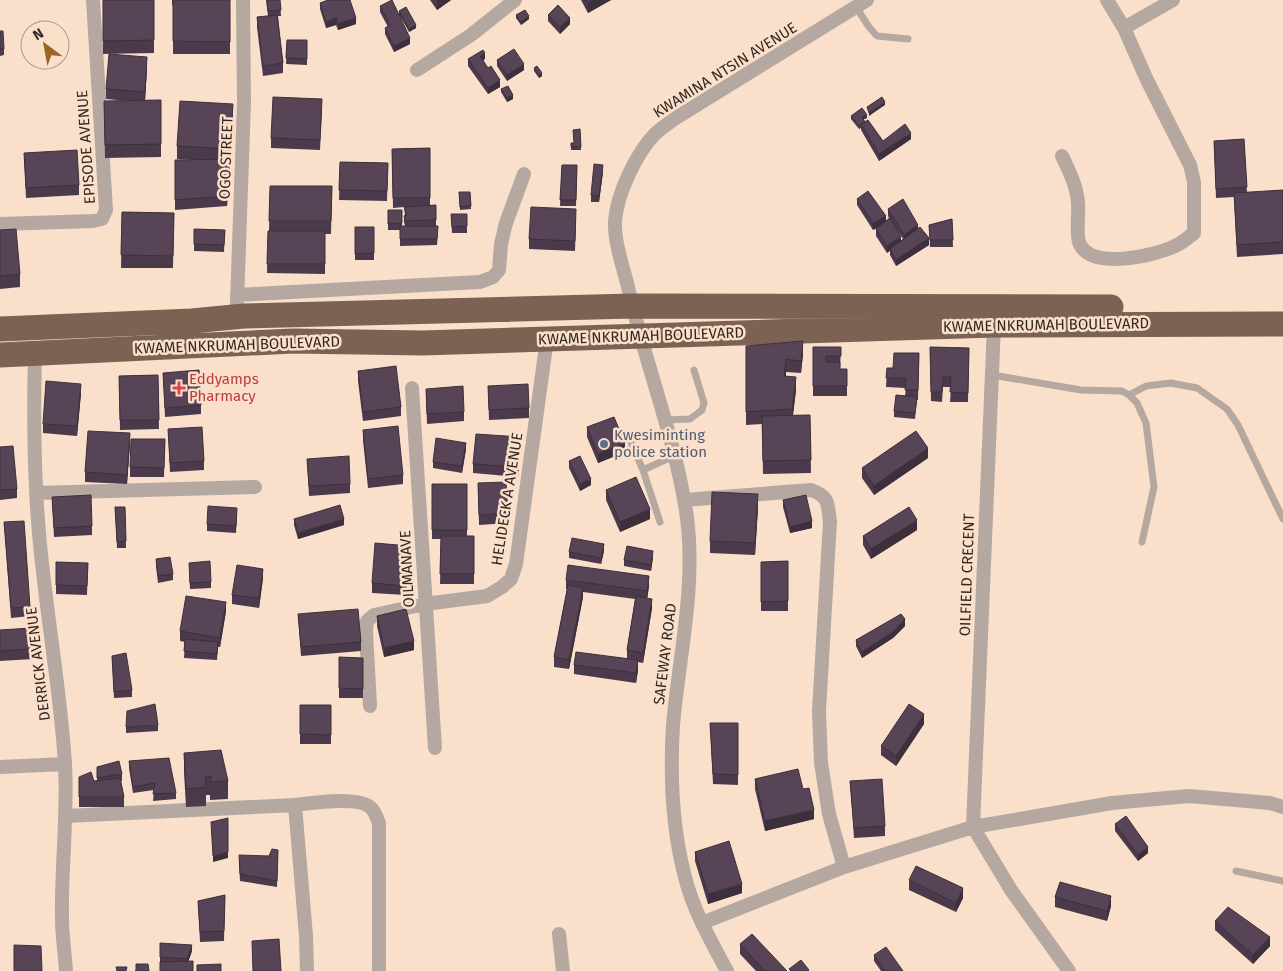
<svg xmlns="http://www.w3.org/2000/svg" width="1283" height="971" font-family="'Fira Sans',sans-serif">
<rect width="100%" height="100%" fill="#fadfcb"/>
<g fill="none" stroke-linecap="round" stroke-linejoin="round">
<path stroke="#b5a8a0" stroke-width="7" d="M856 7 869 27 877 36 908 39
M992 375 1081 390 1122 391 1129 395 1137 403 1146 423 1154 487 1142 542
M1129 395 1146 386 1171 383 1197 388 1227 409 1238 425 1283 519
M665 420 690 419 702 410 704 403 694 370
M630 440 643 470 674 456
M643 470 660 522
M1236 871 1283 881"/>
<path stroke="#b5a8a0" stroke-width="14" d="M1124 28 1173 0
M417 70 471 35 515 0
M1062 156C1069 171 1077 186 1078 203 1079 214 1076 232 1079 242 1089 271 1154 256 1175 246 1182 243 1188 238 1194 233V182L1190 165 1147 80 1124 28 1107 0
M0 224 93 221 102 219 106 210 93 0
M237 295 480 282 493 277 499 270 501 244 506 223 524 174
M237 303 244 102 243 0
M35 354C33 427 34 499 43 572 50 636 61 699 65 764 68 815 61 867 62 918 62 936 65 954 66 971
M412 388 435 748
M36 493 255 487
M684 500 811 490C830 497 827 503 830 521L819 711 821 763 829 814 844 867
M370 706 366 632 367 621 374 615 425 604 487 596 502 587 511 579 516 564 547 339
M0 767 65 764
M295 805 306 936 307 971
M66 816 295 805C311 803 361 795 372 809 375 812 377 818 379 823V971
M973 827 994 325
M973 827 1011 890 1069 971
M702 923 844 867 973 827 1112 803 1189 796 1270 803 1283 807
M559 934 563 971
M727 971C711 941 693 910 685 877 672 828 670 775 673 725 679 656 696 588 687 518 676 439 645 364 628 287 623 266 614 242 615 221 617 194 636 154 654 135 661 128 670 122 679 116L867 0"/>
<path stroke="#7c6253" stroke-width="25" d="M0 329 192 321 244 316 632 306 1111 307
M0 355 293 341 423 343 994 325 1283 324"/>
</g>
<path fill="#4b3a4b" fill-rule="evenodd" d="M103 0H154V53L103 54Z
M172 0H230V54H173V5L172 6Z
M266 0H280L281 16H278L283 63V73L263 76 257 27V17L268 16Z
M430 0H451L437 10Z
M581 0H611L588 13Z
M320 3 356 24 338 30 336 25 326 28 320 9Z
M380 6 399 14V11L416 28 409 32 400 16 410 44 394 52 385 34V28L388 27 380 12Z
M516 15 529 19 521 25 516 18Z
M548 15 570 24 560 34 548 21Z
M0 31 4 49V55L0 56Z
M287 40H307V65L286 64Z
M468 59H485L483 60 500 87 488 94 468 66Z
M497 60 524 70 507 81 497 66Z
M147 67 145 100H161V157L105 158 104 101H128L106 99V89Z
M534 68 542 76 539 78 534 71Z
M501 89 513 99 507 102 501 92Z
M322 108 320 150 271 148V138Z
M851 116 867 118 863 119 865 122 883 141 911 139 879 161 861 130V128L859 129 851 119Z
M233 117 227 206 175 210V160H197L177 159V146Z
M580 129 581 150H571V143H574Z
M1244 139 1247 193 1283 190V254L1237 257 1234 197 1216 198 1214 141Z
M430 148V205H436V226L438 232 437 245 400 246V230H388V210H402V226H405L404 222V216L405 215 404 207 393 208 392 149Z
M24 153 79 185V195L26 198Z
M340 162 388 163 387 201 339 200Z
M562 165H577L576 206H560Z
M603 172 599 202H591V195Z
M270 186H332L331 234H325V274L267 273 268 231H269Z
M459 192H470L471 209 460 210Z
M857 199 886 221 889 218 888 216V209L918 228 929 245 896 266 890 255V250L887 253 876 236V229L881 225 873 230 857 205ZM898 231 903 239 901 241Z
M122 212 174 213 173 268H121Z
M451 214H467V233H452Z
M576 219 575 251 529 249V239Z
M952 219 953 247H930L929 225Z
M355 227H374V260H355Z
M194 229 225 230 224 252 194 251Z
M0 230 20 274V287L0 289Z
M746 346 803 354 801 373 786 372V376L796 390 793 416 810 415 811 473 763 474 762 424 746 425Z
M813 347H841L840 369H847V396H813Z
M930 347 969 348 968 402H950L951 387H943L942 402 931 401Z
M919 353 918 400H917L915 419 894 417V411L905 396 906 388 886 387 887 368H893Z
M358 371 401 407V416L363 421 358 381Z
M163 373 201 405V414L165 417Z
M158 375 159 429 120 430 119 376Z
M488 386 529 408V418L489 420Z
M426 389 464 412V421L427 424Z
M81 393 77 436 43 433V424Z
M587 427 625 452 598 463 587 437Z
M168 429 204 461V470L170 472Z
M363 430 403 475V484L368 488 363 440Z
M165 439 164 477H130V467Z
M130 443 127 484 85 482V472Z
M0 447 17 489V498L0 500Z
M520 447 518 477 473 473V464Z
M466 449 462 473 433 468V462Z
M928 458 874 495 862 478V468Z
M307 459 350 484V493L309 496Z
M569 461 591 485 580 491 569 468Z
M478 483 508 513V523L479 525Z
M432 484H467V536H474V584H440L441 539H432Z
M606 490 650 519 620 532 606 500Z
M52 497 92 526V535L54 537Z
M783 500 812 528 790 533 783 507Z
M115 507H125L126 548H117Z
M758 507 755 555 710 553V541Z
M237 515 236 533 207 531V524Z
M294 519 344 525 298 539 294 525Z
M4 522 30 607V616L11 618Z
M917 530 871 559 863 545V536Z
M604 551 601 564 569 558V552Z
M409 555 406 595 372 593V583Z
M653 557 651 571 624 566V560Z
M156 559 173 574V580L158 583 156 566Z
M788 561V611H761V562Z
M56 562 88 563 87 595 56 594Z
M189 569 211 582V588L190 589Z
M263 578 259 608 232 604V595Z
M566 580 649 586 647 598 652 608 643 663 638 662V670L636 683 574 674V665L627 659V650L635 599 583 592V597L569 669 554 667V657L567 589H566Z
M226 611 220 647H218L217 660 184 658 185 642 180 641V631Z
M298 614 361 642V651L301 656Z
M377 616 414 650 384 657 377 626Z
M905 626 893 638 862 658 856 646V640Z
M0 630 33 649V659L0 661Z
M112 656 132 690V697L114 698Z
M363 658V698H339V688Z
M300 705H331V744H300Z
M710 723H738V785L713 784Z
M924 724 896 766 881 755V746Z
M158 725V731L126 733V727Z
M184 753 228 781V799L210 800V795H206V806L186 807 184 772Z
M129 761 176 793V799L153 801 154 790 133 793 129 768Z
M97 767 122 774V781H121L124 797V807H79V777L94 781H97Z
M755 779 803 789 814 819 765 831 755 789Z
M850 781 885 826V836L854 838Z
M1115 824 1148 853 1138 861 1115 831Z
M278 850 277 887 240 881 239 861 269 856Z
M695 852 742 893 708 904 695 861Z
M909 880 963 898 956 912 909 890Z
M225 895 224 941 200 942 198 901Z
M1055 897 1111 906 1107 921 1055 907Z
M1215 921 1270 946 1253 964 1215 930Z
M740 944 787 971H756L740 954Z
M192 951 188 962 160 971V957Z
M874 955 903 971H881L874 961Z"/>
<path fill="#3d303d" d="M438 0H451L437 10V1Z
M594 0H611L588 13V3Z
M529 16V19L521 25V22Z
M336 18V25L326 28V22Z
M356 18V24L338 30V24Z
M570 18V24L560 34V27Z
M416 25V28L409 32V29Z
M410 38V44L394 52V46Z
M485 53V59L480 62V56Z
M147 57V67L145 102V92Z
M524 64V70L507 81V75Z
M542 73V76L539 78V75Z
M500 80V87L488 94V88Z
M513 95V99L507 102V98Z
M885 102V105L869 116V113Z
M233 104V117L227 206V196Z
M867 115V118L862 120V117Z
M911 133V139L879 161V154Z
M603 165V172L599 202V196Z
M886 216V223L873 230V223Z
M918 225V232L904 242V235Z
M901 237V243L887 253V246Z
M929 238V245L896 266V260Z
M803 341V354L801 373V361Z
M786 359V372L784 389V376Z
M796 377V390L792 421V409Z
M81 384V393L77 436V426Z
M130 433V443L127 484V475Z
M520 437V447L518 477V467Z
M466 443V449L462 473V466Z
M625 443V452L598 463V454Z
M928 448V458L874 495V486Z
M591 479V485L580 491V484Z
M758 494V507L755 555V543Z
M650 509V519L620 532V522Z
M344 519V525L298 539V533Z
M917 520V530L871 559V549Z
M812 521V528L790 533V527Z
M604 544V551L601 564V558Z
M409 546V555L406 595V586Z
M653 551V557L651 571V565Z
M263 569V578L259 608V598Z
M649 576V586L647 601V591Z
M583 588V597L569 669V660Z
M652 599V608L643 663V653Z
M226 602V611L220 647V638Z
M905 619V626L893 638 862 658V652Z
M414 641V650L384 657V648Z
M638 660V670L636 683V673Z
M924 714V724L896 766V756Z
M814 810V819L765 831V821Z
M1148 847V853L1138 861V855Z
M228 852V858L213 862V856Z
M742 884V893L708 904V894Z
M963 888V898L956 912V903Z
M1111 896V906L1107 921V911Z
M1270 937V946L1253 964V955Z
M192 945V951L187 965V959Z"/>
<path fill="#574457" stroke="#3d303d" d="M103 0H154V40L103 41Z
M173 0H230V42L173 41Z
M267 0H280L281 10 268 11Z
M328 0H350L356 18 338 24 336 18 326 22 320 3Z
M392 0 410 38 394 46 385 28 390 25 380 6Z
M586 0H594L588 3Z
M558 5 570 18 560 27 548 15Z
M406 7 416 25 409 29 399 11Z
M525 10 529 16 521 22 516 15Z
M277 15 283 63 263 66 257 17Z
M0 31H3L4 49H0Z
M287 40H307V59L286 58Z
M514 49 524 64 507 75 497 60Z
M483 50 485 53 480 56 488 68 491 66 500 80 488 88 468 59Z
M109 54 147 57 145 92 106 89Z
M537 66 542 73 539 75 534 68Z
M508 86 513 95 507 98 501 89Z
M273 97 322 99 320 140 271 138Z
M882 97 885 102 869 113 867 107Z
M161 100V144L105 145 104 101Z
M180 101 233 104 230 149 177 146Z
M862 108 867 115 862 117 865 122 859 126 851 116Z
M868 120 883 141 905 124 911 133 879 154 861 124Z
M580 129 581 147H571V143H574L573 130Z
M1244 139 1247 187 1216 189 1214 141Z
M430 148V198H393L392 149Z
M77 150 79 185 26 188 24 153Z
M230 159 227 196 175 200V160Z
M340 162 388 163 387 191 339 190Z
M594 164 603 165 599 196 591 195Z
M562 165H577L576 200H560Z
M270 186H332L331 221H269Z
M1283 190V242L1237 245 1234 193Z
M868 191 886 216 873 223 857 199Z
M459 192H470L471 206 460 207Z
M903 199 918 225 904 235 888 209Z
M436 205V220L406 221 404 216 407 215 404 207Z
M531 207 576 209 575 241 529 239Z
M388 210H402V223L388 224Z
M122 212 174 213 173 256 121 255Z
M451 214H467V226L452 227Z
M890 218 901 237 887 246 876 229Z
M952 219 953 240H930L929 225Z
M400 226H438L437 239H400Z
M355 227H374V253L355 254Z
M920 227 929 238 896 260 890 249Z
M16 229 20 274 0 276V230Z
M194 229 225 230 224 245 194 244Z
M268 231H325V264H267Z
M803 341 801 361 786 359 784 376 796 377 792 409 746 412V346Z
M813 347H841V356H826V362H840V369H847V386H813Z
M930 347 969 348 968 393 950 392 951 377H943L942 392H931Z
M894 353H919L918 390H905L906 378H886L887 368H893Z
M396 366 401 407 363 412 358 371Z
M199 370 201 405 165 408 163 373Z
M158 375 159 420H120L119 376Z
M46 381 81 384 77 426 43 424Z
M528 384 529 408 489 410 488 386Z
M463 386 464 412 427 414 426 389Z
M896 395 917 397 915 413 894 411Z
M810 415 811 460 763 461 762 416Z
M614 417 625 443 598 454 587 427Z
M398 426 403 475 368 479 363 430Z
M202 427 204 461 170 463 168 429Z
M88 431 130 433 127 475 85 472Z
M916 431 928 448 874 486 862 468Z
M476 434 520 437 518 467 473 464Z
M436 438 466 443 462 466 433 462Z
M131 439H165L164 468 130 467Z
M13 446 17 489 0 490V447Z
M349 456 350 484 309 486 307 459Z
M580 456 591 479 580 484 569 461Z
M636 477 650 509 620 522 606 490Z
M506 482 508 513 479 515 478 483Z
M432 484H467V530H432Z
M712 492 758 494 755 543 710 541Z
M91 495 92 526 54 528 52 497Z
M806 495 812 521 790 527 783 500Z
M340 505 344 519 298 533 294 519Z
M208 506 237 508 236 526 207 524Z
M115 507H125L126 541 117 542Z
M909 507 917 520 871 549 863 536Z
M24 521 30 607 11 608 4 522Z
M441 536H474V574H440Z
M572 538 604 544 601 558 569 552Z
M375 543 409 546 406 586 372 583Z
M627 546 653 551 651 565 624 560Z
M170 557 173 574 158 576 156 559Z
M210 561 211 582 190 583 189 563Z
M788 561V601L761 602V562Z
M56 562 88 563 87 586 56 585Z
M237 565 263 569 259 598 232 595Z
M568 565 649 576 647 591 566 580Z
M568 585 583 588 569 660 554 657Z
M186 596 226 602 220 638 180 631Z
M636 596 652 599 643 653 627 650Z
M358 609 361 642 301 647 298 614Z
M406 609 414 641 384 648 377 616Z
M901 614 905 619 893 632 862 652 856 640Z
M31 628 33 649 0 651V630Z
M185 639 218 642 217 654 184 651Z
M576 652 638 660 636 673 574 665Z
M126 653 132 690 114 692 112 656Z
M339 657 363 658V689L339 688Z
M155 704 158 725 126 727 127 711Z
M909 704 924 714 896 756 881 746Z
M300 705H331V735L300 734Z
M710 723H738V775L713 774Z
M221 750 228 781 210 782 211 776 205 777 206 787 186 789 184 753Z
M169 758 176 793 153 794 155 783 133 787 129 761Z
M119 761 122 774 97 778V767Z
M798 769 803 789 809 788 814 810 765 821 755 779Z
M91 772 94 781 120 778 124 797H79V777Z
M882 779 885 826 854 828 850 781Z
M1126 816 1148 847 1138 855 1115 824Z
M228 818V852L213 856 211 822Z
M729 841 742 884 708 894 695 852Z
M272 849 278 850 277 881 240 874 239 855 269 856Z
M916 866 963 888 956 903 909 880Z
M1060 882 1111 896 1107 911 1055 897Z
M225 895 224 931 200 932 198 901Z
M1228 907 1270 937 1253 955 1215 921Z
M752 934 787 971H765L740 944Z
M279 939 281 971H253L252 941Z
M160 943 192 945 187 959 160 957Z
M14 945 41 946 42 971H14Z
M886 947 903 971H885L874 955Z
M801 960 809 970 808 971H791L789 969Z
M193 961V971H160V962Z
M136 964H148L149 971H135H136Z
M221 964V971H197V965Z
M116 967H127L126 971H117Z"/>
<path fill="#e0444e" stroke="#fadfcb" stroke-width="2" d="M176.5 380.5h5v5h5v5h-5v5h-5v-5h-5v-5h5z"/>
<circle fill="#5c6f8a" stroke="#fadfcb" stroke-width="2" cx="604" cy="444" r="5"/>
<g text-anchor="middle" stroke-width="5" stroke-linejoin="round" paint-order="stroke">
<g font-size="15" fill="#322820" stroke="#fadfcb">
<text transform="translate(725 70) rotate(-32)" y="5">KWAMINA NTSIN AVENUE</text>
<text transform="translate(86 147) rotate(-94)" y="5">EPISODE AVENUE</text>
<text transform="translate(226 158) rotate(-88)" y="5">OGO STREET</text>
<text transform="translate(1046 325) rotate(-1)" y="5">KWAME NKRUMAH BOULEVARD</text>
<text transform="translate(641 336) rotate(-2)" y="5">KWAME NKRUMAH BOULEVARD</text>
<text transform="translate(237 345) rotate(-2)" y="5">KWAME NKRUMAH BOULEVARD</text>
<text transform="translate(507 499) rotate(-81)" y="5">HELIDECK A AVENUE</text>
<text transform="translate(407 569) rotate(-93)" y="5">OILMANAVE</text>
<text transform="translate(967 575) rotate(-88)" y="5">OILFIELD CRECENT</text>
<text transform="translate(665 654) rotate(-83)" y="5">SAFEWAY ROAD</text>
<text transform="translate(38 664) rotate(-97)" y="5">DERRICK AVENUE</text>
</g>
<g font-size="15" fill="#be3a42" stroke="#fadfcb" text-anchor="start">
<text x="189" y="384">Eddyamps<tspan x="189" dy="17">Pharmacy</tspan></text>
</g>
<g font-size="15" fill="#4e5e75" stroke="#fadfcb" text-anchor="start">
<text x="614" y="440">Kwesiminting<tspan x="614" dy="17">police station</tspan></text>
</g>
</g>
<g transform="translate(45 45) rotate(328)"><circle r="24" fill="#fadfcb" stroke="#aa9687"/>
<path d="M0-4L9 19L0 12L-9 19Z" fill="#9e6323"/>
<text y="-8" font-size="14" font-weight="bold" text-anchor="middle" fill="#322820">N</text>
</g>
</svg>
